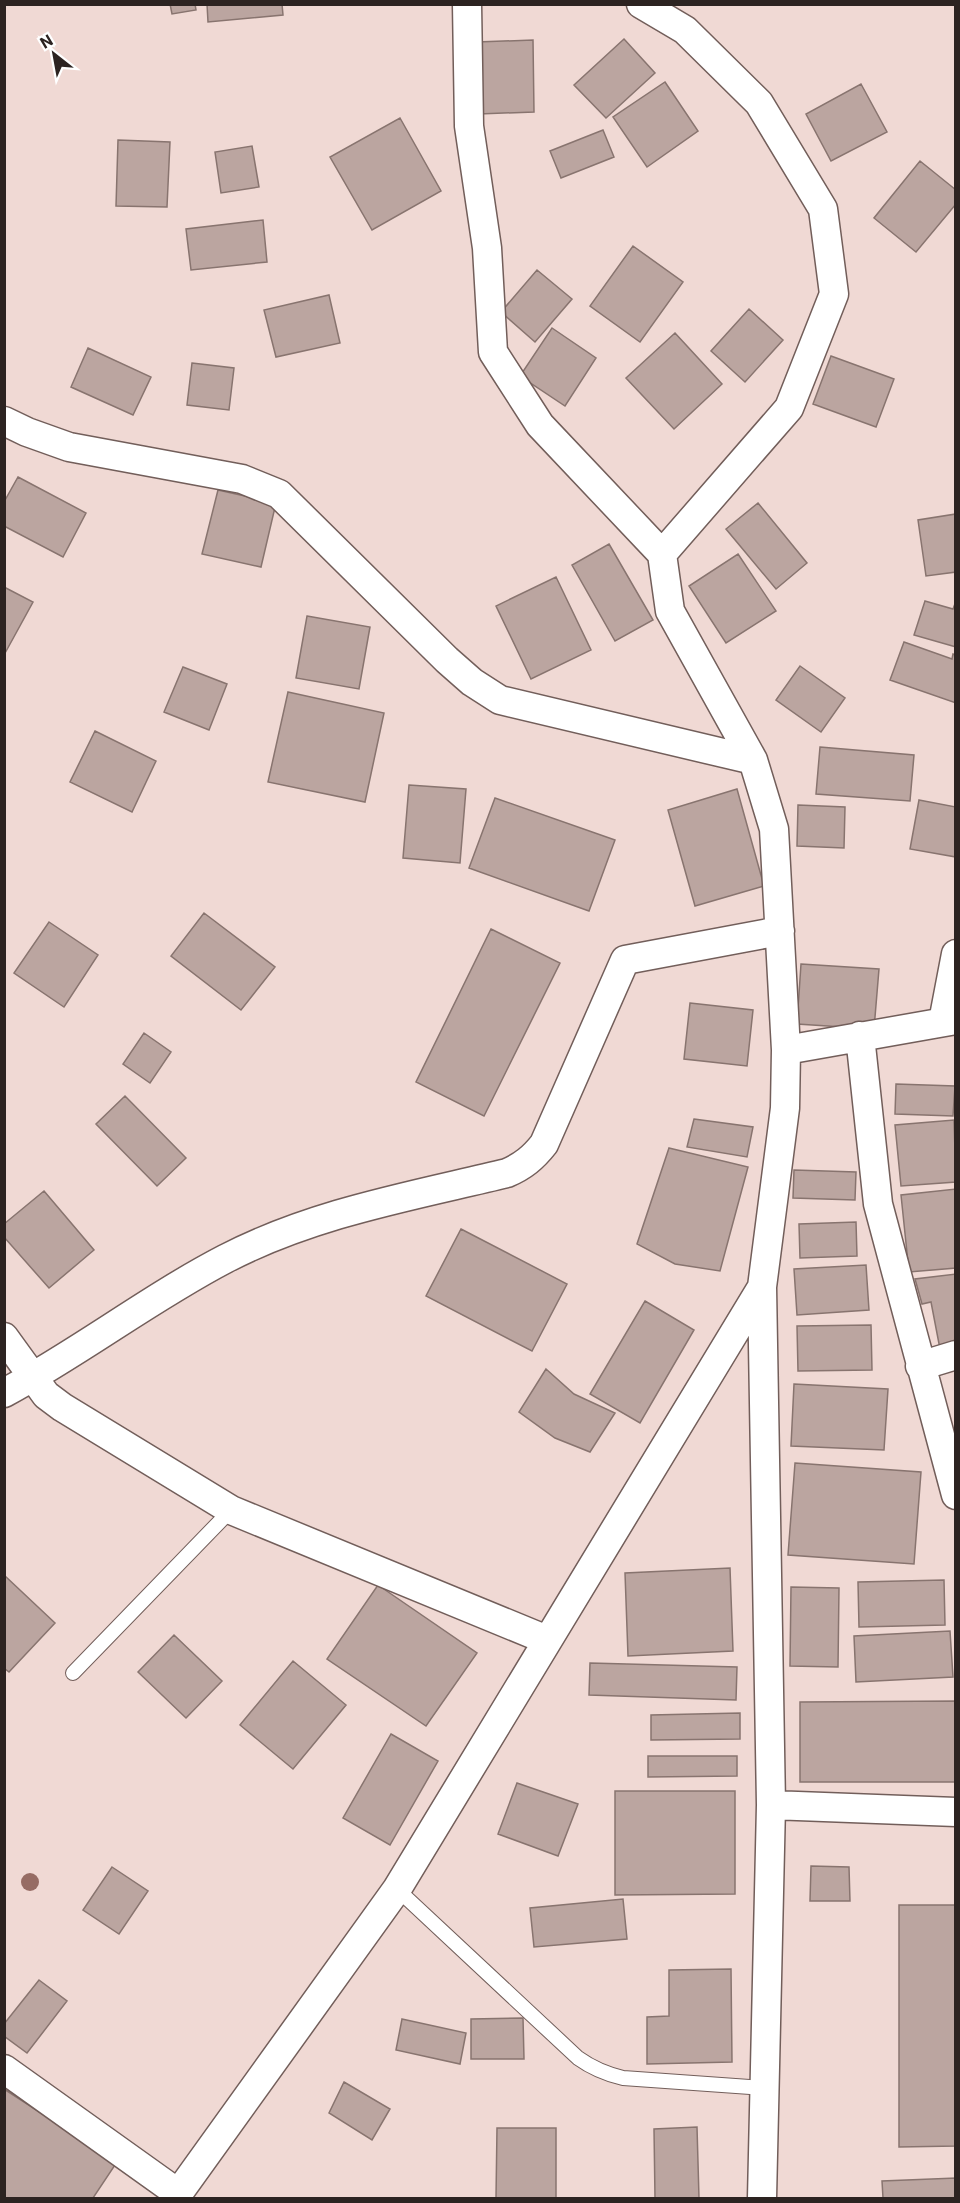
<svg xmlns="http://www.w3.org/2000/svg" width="960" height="2203" font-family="Roboto,sans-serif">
<rect width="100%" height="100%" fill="#f0d9d4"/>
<path fill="#bba5a0" stroke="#88746f" stroke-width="1.5" d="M170 4H195L196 10 172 14Z
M207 4H282L283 15 208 22Z
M624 39 655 73 606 118 574 85Z
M533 40 534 112 479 114 477 42Z
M665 82 698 131 647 167 613 117Z
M861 84 887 132 831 161 806 114Z
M400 118 441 191 372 230 330 157Z
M603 130 614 157 561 178 550 151Z
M118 140 170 142 167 207 116 206Z
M252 146 259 187 221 193 215 152Z
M920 161 956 190V204L916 252 874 218Z
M263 220 267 262 191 270 186 229Z
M633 246 683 282 640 342 590 306Z
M537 270 572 299 535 342 501 312Z
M329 295 340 343 276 357 264 310Z
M749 309 783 340 745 382 711 351Z
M552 328 596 358 565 406 520 376Z
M675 333 722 384 674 429 626 378Z
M88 348 151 377 133 415 71 387Z
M831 356 894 379 876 427 813 404Z
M192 363 234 368 229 410 187 405Z
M18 477 86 513 63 557 4 526V502Z
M218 490 276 503 261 567 202 554Z
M758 503 807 563 776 589 726 529Z
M956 514V572L926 576 918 520Z
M609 544 653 620 615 641 572 565Z
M738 554 776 611 726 643 689 586Z
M556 577 591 650 531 679 496 606Z
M4 587 33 602 4 655Z
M925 601 953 609 956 601V647L914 635Z
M307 616 370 627 359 689 296 678Z
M904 642 952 659 953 654 956 655V703L890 680Z
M800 666 845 698 821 732 776 700Z
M183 667 227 684 209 730 164 712Z
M288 692 384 713 365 802 268 782Z
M95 731 156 761 132 812 70 782Z
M820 747 914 755 910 801 816 794Z
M409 785 466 789 460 863 403 858Z
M737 789 764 886 695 906 668 810Z
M495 798 615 840 589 911 469 868Z
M919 800 956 807V857L910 849Z
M798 805 845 807 844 848 797 846Z
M204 913 275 967 241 1010 171 956Z
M49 922 98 955 64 1007 14 973Z
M491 929 560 963 484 1116 416 1082Z
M801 964 879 969 874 1029 797 1024Z
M690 1003 753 1010 747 1066 684 1059Z
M144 1033 171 1052 150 1083 123 1064Z
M896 1084 955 1086 953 1116 895 1114Z
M125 1096 186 1158 157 1186 96 1124Z
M694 1119 753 1127 747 1157 687 1147Z
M954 1120 956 1182 901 1186 895 1125Z
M669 1148 748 1167 720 1271 675 1264 637 1244Z
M794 1170 856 1172 855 1200 793 1198Z
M956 1189V1268L909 1272 901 1195Z
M44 1191 94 1250 49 1288 4 1237V1224Z
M856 1222 857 1256 800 1258 799 1224Z
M461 1229 567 1284 532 1351 426 1296Z
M866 1265 869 1310 797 1315 794 1269Z
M956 1274V1344L940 1349 931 1302 922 1304 915 1279Z
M645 1301 694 1330 640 1423 590 1394Z
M871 1325 872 1370 798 1371 797 1326Z
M546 1369 574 1394 615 1413 590 1452 555 1438 519 1412Z
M794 1384 888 1389 884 1450 791 1446Z
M795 1463 921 1472 914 1564 788 1555Z
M730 1568 733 1651 628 1656 625 1573Z
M4 1575 55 1623 9 1672 4 1668Z
M944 1580 945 1625 859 1627 858 1582Z
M378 1585 477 1653 426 1726 327 1659Z
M791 1587 839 1588 838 1667 790 1666Z
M950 1631 953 1677 856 1682 854 1636Z
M174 1635 222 1681 186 1718 138 1672Z
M293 1661 346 1705 293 1769 240 1725Z
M590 1663 737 1667 736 1700 589 1695Z
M956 1701V1782H800V1702Z
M740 1713V1739L651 1740V1715Z
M391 1734 438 1761 390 1845 343 1818Z
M648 1756H737V1776L648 1777Z
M517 1783 578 1804 558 1856 498 1834Z
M615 1791H735V1894L615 1895Z
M811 1866 849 1867 850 1901H810Z
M112 1867 148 1891 119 1934 83 1910Z
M623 1899 627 1939 534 1947 530 1908Z
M899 1905H956V2146L899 2147Z
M731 1969 732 2062 647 2064V2017L669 2016V1970Z
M39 1980 67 2001 27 2053 4 2036V2024Z
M523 2018 524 2059H471V2019Z
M402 2019 466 2033 460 2064 396 2050Z
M344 2082 390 2109 372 2140 329 2113Z
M4 2089 117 2162 93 2198H4Z
M697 2127 699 2198H655L654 2129Z
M497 2128H556V2198H496Z
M956 2178V2198H883L882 2181Z"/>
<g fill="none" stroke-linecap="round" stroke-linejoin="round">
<g stroke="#725e5a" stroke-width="16">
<path id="lane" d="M73 1673 231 1510
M397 1889 578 2058C592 2068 606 2074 623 2078L765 2088"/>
</g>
<g stroke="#725e5a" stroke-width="31">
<path id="street" d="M467 4 469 126 487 248 493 352 540 425 662 554
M641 4 685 30 759 103 823 209 834 294 789 408 662 554 670 611 753 760 774 829 786 1050 785 1108 762 1287 771 1805 762 2198
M4 421 27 432 69 447 242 479 279 494 447 660 472 682 500 700 753 760
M943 1022 956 954
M860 1036 878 1204 956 1495
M786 1050 956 1020
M4 1337 46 1395 62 1407 231 1510 547 1640
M920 1366 956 1355
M4 1393C80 1352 150 1298 225 1259 313 1213 412 1196 507 1173 523 1166 533 1158 544 1144L625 960 780 931
M771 1805 956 1812
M4 2069 179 2194
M175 2198 397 1889 762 1287"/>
</g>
<use href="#lane" stroke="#fff" stroke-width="14"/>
<use href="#street" stroke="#fff" stroke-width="28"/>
</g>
<circle fill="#966c64" cx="30" cy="1882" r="9"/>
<rect width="960" height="2203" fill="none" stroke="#2c2321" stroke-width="12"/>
<g transform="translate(54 54) rotate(329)" stroke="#ffffff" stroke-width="4.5" paint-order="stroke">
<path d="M0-4.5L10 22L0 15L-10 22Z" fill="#2c2321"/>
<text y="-9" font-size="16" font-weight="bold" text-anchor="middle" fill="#2c2321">N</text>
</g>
</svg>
